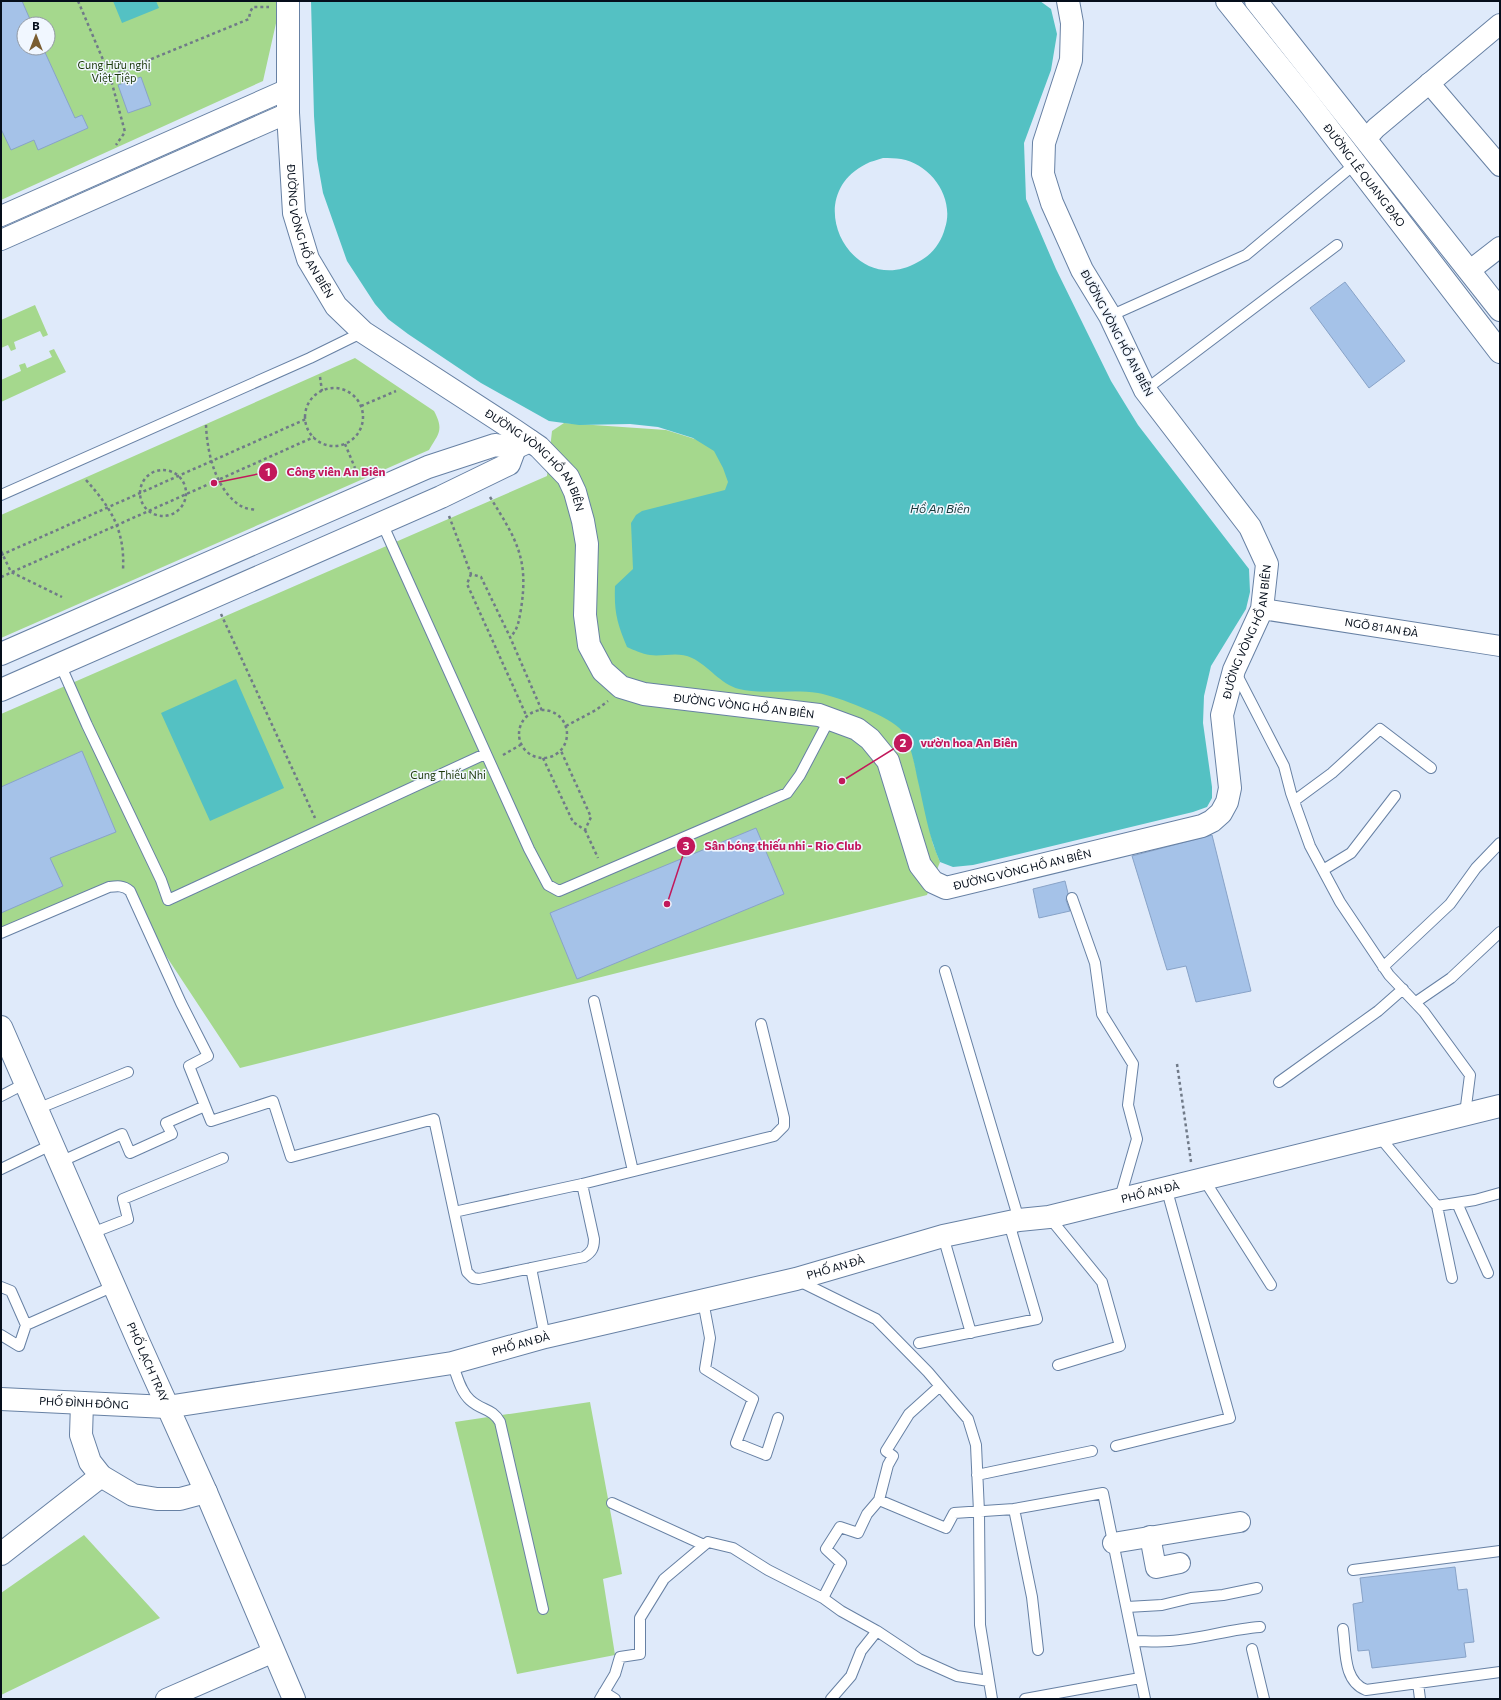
<svg xmlns="http://www.w3.org/2000/svg" width="1501" height="1700" font-family="Commissioner,sans-serif">
<rect width="100%" height="100%" fill="#dfeafa"/>
<path fill="#a5d88d" fill-rule="evenodd" d="M1 1H281L263 81 1 200ZM24 24H48V48H24Z
M35 305 48 335 43 337 40 331 14 342 16 349 11 351 8 345 1 348V320Z
M54 349 66 372 1 402V380L21 371 19 365 25 363 27 368 52 357 49 351Z
M355 358 434 411C444 430 439 433 429 450L1 638V515Z
M564 423 666 430 727 449 818 680 906 725 933 844 940 862 927 895 240 1068 120 886 1 933V714L547 476 552 431Z
M590 1402 622 1574 603 1579 615 1655 517 1674 455 1422Z
M84 1535 160 1618 1 1695V1593Z"/>
<path fill="#54c1c3" fill-rule="evenodd" d="M113 1H156L159 8 122 23Z
M311 1H1040L1051 9 1057 34 1051 70 1024 143 1026 199 1056 269 1111 381 1138 425 1249 569 1250 592 1246 609 1211 666 1204 696 1203 723 1212 787V798L1207 807 1193 812 973 865 953 867 940 862C928 835 924 806 917 777 914 762 911 745 902 731 892 717 836 696 818 693 792 689 765 695 739 689 720 684 709 666 692 658 678 651 663 657 650 655 642 654 634 650 627 647 617 623 614 612 615 586L633 569 631 523 636 515 642 511 725 490 728 482 723 468 714 451 693 438 658 427 630 424 579 425 549 421 481 383 408 334 388 319 375 304 347 261 323 193 317 159 314 116ZM883 158C889 158 896 158 901 159 931 164 955 198 945 228 941 243 932 255 918 262 853 300 798 198 866 164 871 161 878 160 883 158Z
M236 679 284 788 210 821 161 713Z"/>
<path fill="#a5c2e8" stroke="#88a3c8" d="M1 1H22L32 24H24V48H43L75 118 82 115 88 128 38 150 34 140 11 150 1 129Z
M141 77 151 105 128 113 118 85Z
M1345 282 1405 361 1369 388 1310 308Z
M82 751 116 832 50 858 63 886 1 913V787Z
M756 828 784 894 577 979 550 913Z
M1212 835 1251 991 1196 1002 1186 966 1167 970 1132 856Z
M1065 881 1068 893 1066 900 1070 911 1039 918 1033 889Z
M1455 1567 1458 1590 1467 1589 1474 1642 1464 1643 1466 1657 1372 1668 1369 1650 1358 1651 1353 1604 1363 1602 1360 1578Z"/>
<g fill="none" stroke-linecap="round" stroke-linejoin="round">
<g stroke="#6781a4" stroke-width="12">
<path id="lane" d="M1110 316 1246 255 1355 164
M1145 390 1337 245
M1 495 310 358 363 332
M382 523 529 849 548 885 559 891 787 793 800 775 830 718
M60 664 87 725 161 880 168 900 485 754
M1236 673 1284 766 1291 793 1310 846 1340 902 1389 975 1424 1012 1470 1075 1465 1114
M1294 801 1332 773 1380 729 1431 768
M1323 870 1351 853 1395 796
M1072 898 1095 963 1102 1014 1133 1064 1128 1105 1137 1139 1120 1198
M1 933 109 887C117 886 123 885 130 891L181 1003 208 1056 189 1066 205 1106 166 1123 172 1134 130 1153 122 1134 60 1162
M1383 967 1450 904 1476 868 1500 843
M945 971 1019 1220
M594 1001 633 1171
M1416 1002 1451 978 1500 932
M1279 1082 1378 1011 1403 989
M1 1096 26 1083
M205 1106 211 1121 273 1101 291 1157 434 1119 467 1272 473 1278 479 1279 584 1257C592 1252 594 1248 594 1239L582 1184
M37 1109 128 1072
M1378 1135 1437 1206 1475 1200 1500 1193
M1 1169 53 1144
M1203 1178 1271 1285
M1457 1203 1488 1273
M1437 1206 1452 1278
M454 1212 582 1184 774 1136 784 1126V1118L761 1024
M1049 1217 1102 1282 1120 1346 1058 1365
M92 1233 128 1219 123 1199 223 1158
M943 1236 971 1333
M531 1268 545 1337
M799 1281 876 1319 928 1372 968 1419 976 1445 979 1512 980 1625 992 1699
M1 1287 11 1291 26 1325 114 1286
M703 1301 710 1338 705 1369 753 1399 736 1443 766 1455 778 1418
M1 1335 19 1346 26 1325
M919 1343 1037 1319 1009 1223
M452 1363C457 1375 460 1391 470 1400 482 1411 492 1408 500 1422L543 1609
M1116 1446 1230 1418 1166 1187
M977 1475 1092 1451
M879 1500 946 1528 954 1513 1014 1509 1032 1597 1038 1650
M612 1503 704 1545
M1014 1509 1103 1493 1145 1699
M1353 1570 1500 1551
M823 1598 841 1611 877 1631 919 1659 957 1676 989 1681
M1127 1607 1162 1605 1191 1598 1223 1595 1257 1588
M1343 1629C1346 1651 1343 1681 1366 1690L1500 1672
M1133 1641C1145 1641 1158 1642 1170 1641 1201 1639 1230 1629 1260 1627
M1252 1649 1264 1699
M1418 1683 1420 1699
M604 1692 615 1699
M600 1699 615 1674 620 1657 640 1654V1618L664 1579 708 1542 733 1548 768 1570 823 1598 841 1563 826 1549 840 1527 858 1533 867 1514 879 1500 888 1465 893 1456 886 1451 909 1414 940 1386
M831 1699 851 1676 861 1651 877 1631
M1025 1699 1140 1678"/>
</g>
<g stroke="#6781a4" stroke-width="22">
<g id="street">
<path d="M1429 83 1500 166"/>
<path d="M1365 140 1376 128 1500 24"/>
<path d="M1 216 288 89"/>
<path d="M1 240 288 113"/>
<path d="M1469 271 1500 247"/>
<path id="s1" d="M1262 609 1500 646"/>
<path d="M1150 1536 1156 1568 1180 1563"/>
<path d="M1113 1543 1240 1522"/>
<path d="M166 1699 274 1652"/>
</g>
</g>
<g stroke="#6781a4" stroke-width="24">
<g id="secondary">
<path id="s2" d="M288 1V113L294 213 308 259 336 306 363 332 514 430 539 447 568 477 575 492 583 521 587 544 585 615 589 645 603 671 621 687 644 694 819 715 857 729 870 739 888 761 920 865 933 882 946 888 1202 826 1212 821 1221 813 1227 802 1230 788 1222 715 1234 670 1262 609 1267 564 1250 527 1145 390 1110 316 1082 270 1052 203 1043 174 1044 143 1071 60 1072 23 1068 1"/>
<path id="s3" d="M1227 1 1308 102 1500 352"/>
<path d="M1256 1 1500 310"/>
<path d="M1 654 428 467 495 445 515 448 530 441"/>
<path d="M1 690 441 497 509 464 515 448"/>
<path id="s4" d="M1 1027 139 1343 206 1492 294 1699"/>
<path id="s5" d="M1 1399 167 1407 452 1363 545 1337 796 1279 943 1236 1019 1220 1049 1217 1500 1106"/>
<path d="M82 1403 81 1435 90 1462 101 1476 133 1495 157 1499H180L206 1492"/>
<path d="M1 1554 101 1476"/>
</g>
</g>
<path stroke="#707a88" stroke-width="2.5" stroke-dasharray="3 3" stroke-linecap="butt" d="M78 1 110 76 249 19 250 12 253 7H269
M110 76 125 132 116 145
M320 377 322 391
M305 417a29 29 0 1 1 58 0a29 29 0 1 1-58 0Z
M361 406 396 391
M206 425C207 453 216 491 241 506 245 509 252 509 256 510
M345 444 355 468
M140 493a23 23 0 1 1 46 0a23 23 0 1 1-46 0Z
M86 480C112 509 125 531 123 570
M490 497C516 539 529 558 521 609 519 620 518 630 510 637
M449 516 471 574 481 577 510 637 542 711
M1 551 11 572 62 597
M1 555 306 419
M471 574 467 584 527 717
M1 577 314 437
M221 614 315 818
M519 734a24 24 0 1 1 48 0a24 24 0 1 1-48 0Z
M566 726 596 710 608 701
M503 755 522 744
M543 758 573 822 585 830 591 817 561 751
M585 830 598 858
M1177 1064 1191 1162"/>
<use href="#lane" stroke="#fff" stroke-width="10"/>
<use href="#street" stroke="#fff" stroke-width="20"/>
<use href="#secondary" stroke="#fff" stroke-width="22"/>
</g>
<g text-anchor="middle" stroke-width="3" stroke-linejoin="round" paint-order="stroke">
<g font-size="11" fill="#1a3709" stroke="#f1f7ff">
<text x="114" y="69">Cung Hữu nghị<tspan x="114" dy="13">Việt Tiệp</tspan></text>
<text x="448" y="779">Cung Thiếu Nhi</text>
</g>
<g font-size="11" fill="#050e1b" stroke="#f1f7ff">
<text dy="4" stroke="none"><textPath href="#s3" startOffset="222">ĐƯỜNG LÊ QUANG ĐẠO</textPath></text>
<text dy="4" stroke="none"><textPath href="#s2" startOffset="234">ĐƯỜNG VÒNG HỒ AN BIÊN</textPath></text>
<text transform="translate(1117 333) rotate(62)" y="4">ĐƯỜNG VÒNG HỒ AN BIÊN</text>
<text dy="4" stroke="none"><textPath href="#s2" startOffset="570">ĐƯỜNG VÒNG HỒ AN BIÊN</textPath></text>
<text dy="4" stroke="none"><textPath href="#s1" startOffset="121">NGÕ 81 AN ĐÀ</textPath></text>
<text dy="4" stroke="none"><textPath href="#s2" startOffset="1734">ĐƯỜNG VÒNG HỒ AN BIÊN</textPath></text>
<text dy="4" stroke="none"><textPath href="#s2" startOffset="954">ĐƯỜNG VÒNG HỒ AN BIÊN</textPath></text>
<text dy="4" stroke="none"><textPath href="#s2" startOffset="1338">ĐƯỜNG VÒNG HỒ AN BIÊN</textPath></text>
<text dy="4" stroke="none"><textPath href="#s5" startOffset="1174">PHỐ AN ĐÀ</textPath></text>
<text dy="4" stroke="none"><textPath href="#s5" startOffset="850">PHỐ AN ĐÀ</textPath></text>
<text dy="4" stroke="none"><textPath href="#s5" startOffset="526">PHỐ AN ĐÀ</textPath></text>
<text dy="4" stroke="none"><textPath href="#s4" startOffset="366">PHỐ LẠCH TRAY</textPath></text>
<text dy="4" stroke="none"><textPath href="#s5" startOffset="83">PHỐ ĐÌNH ĐÔNG</textPath></text>
</g>
<g font-size="12" font-style="italic" fill="#163839" stroke="#f1f7ff">
<text x="940" y="513">Hồ An Biên</text>
</g>
</g>
<path fill="none" stroke="#c2185b" stroke-width="1.5" d="M214 483L268 472M842 781L903 743M667 904L686 846"/>
<g fill="#c2185b" stroke="#f1f7ff" stroke-width="1.5">
<circle cx="214" cy="483" r="4"/>
<circle cx="842" cy="781" r="4"/>
<circle cx="667" cy="904" r="4"/>
<circle cx="268" cy="472" r="10"/>
<circle cx="903" cy="743" r="10"/>
<circle cx="686" cy="846" r="10"/>
</g>
<g font-size="12" text-anchor="middle" font-weight="bold" fill="#fff">
<text x="268" y="476">1</text>
<text x="903" y="747">2</text>
<text x="686" y="850">3</text>
</g>
<g font-size="12" text-anchor="middle" font-weight="bold" fill="#c2185b" stroke="#f1f7ff" stroke-width="3" stroke-linejoin="round" paint-order="stroke">
<text x="336" y="476">Công viên An Biên</text>
<text x="969" y="747">vườn hoa An Biên</text>
<text x="783" y="850">Sân bóng thiếu nhi - Rio Club</text>
</g>
<rect width="1501" height="1700" fill="none" stroke="#050e1b" stroke-width="4"/>
<g transform="translate(36 36)"><circle r="19" fill="#f1f7ff" stroke="#939aa4"/>
<path d="M0-3L7 15L0 10L-7 15Z" fill="#7a5d31"/>
<text y="-6" font-size="11" font-weight="bold" text-anchor="middle" fill="#050e1b">B</text>
</g>
</svg>
